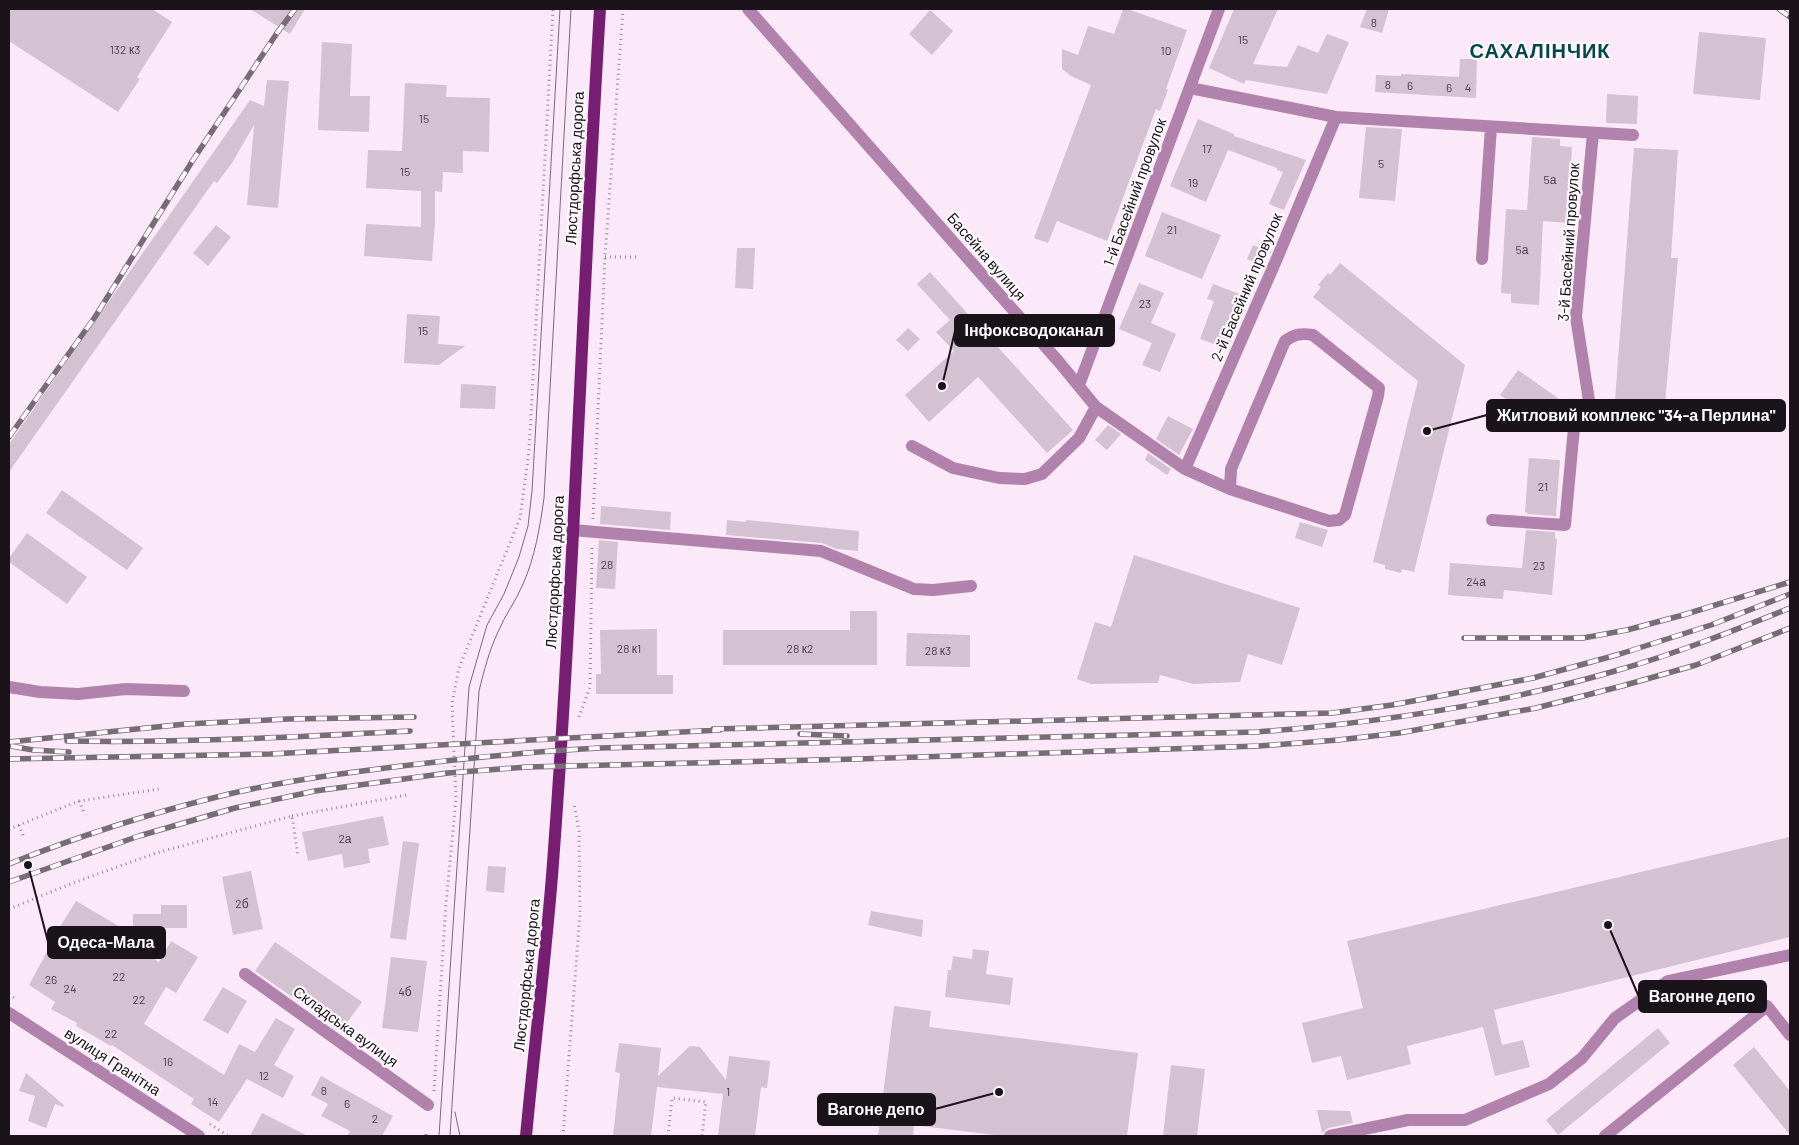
<svg xmlns="http://www.w3.org/2000/svg" width="1799" height="1145" font-family="Barlow,sans-serif">
	<rect width="100%" height="100%" fill="#fbe8f8"/>
	<path fill="#d4c2d2" d="M9,9H152L172,22L137,77L140,79L118,112L9,41Z
		M250,9H305L290,34Z
		M1123,9H1127L1187,30L1166,89L1168,90L1160,111L1156,109L1107,241L1057,221L1048,243L1034,238L1091,85L1071,76L1062,69V49L1078,55L1088,26L1114,34Z
		M1234,9H1278L1253,64L1287,67L1298,45L1318,53L1327,34L1349,42L1327,94L1246,80L1244,84L1209,68Z
		M1367,9H1389L1382,33L1360,27Z
		M930,10L953,31L932,55L909,34Z
		M1699,32L1766,38L1760,100L1693,94Z
		M322,42L352,44L350,96H370L369,132L318,130Z
		M1460,59H1477L1476,98L1375,92L1376,75L1401,76V74L1459,77Z
		M267,80L289,81L278,208L247,205L254,125L232,163L217,183L214,181L9,472V444L250,100L264,106Z
		M405,83L447,85L446,97L490,98L489,152L463,151V173L443,172L442,192L435,191V222L432,261L364,256L366,224L421,227V191L366,188L368,150L402,151Z
		M1607,94L1638,96L1637,124L1606,123Z
		M1198,119L1234,134V136L1306,160L1284,210L1269,204L1283,172L1277,170V168L1228,150L1206,202L1170,186Z
		M1366,127L1402,129L1395,201L1359,198Z
		M1532,137L1560,139V146L1572,147L1568,223L1543,221L1539,305L1511,303V294L1501,293L1506,209L1527,210Z
		M1634,148L1678,150L1671,258H1678L1665,404L1615,400Z
		M1162,212L1221,235L1202,279L1145,256Z
		M216,225L231,237L208,266L193,253Z
		M1253,245L1267,250L1262,265L1247,259Z
		M737,248H755L753,289L735,288Z
		M1340,263L1465,365L1414,572L1402,569L1401,573L1385,569V565L1373,562L1418,381L1313,297L1321,287L1318,285L1328,273L1330,275Z
		M930,272L1073,430L1047,453L978,377L929,422L905,395L954,351L936,332L950,320L917,284Z
		M1139,283L1164,293L1151,323L1176,334L1160,372L1142,365L1152,343L1119,329Z
		M1213,284L1248,297L1228,349L1200,339L1214,301L1207,299Z
		M407,314L440,316L438,344L465,346L439,365L404,363Z
		M908,328L920,339L908,351L896,340Z
		M1518,370L1562,401L1544,426L1500,395Z
		M461,384L496,386L495,409L460,408Z
		M1168,416L1193,429L1179,455L1156,439Z
		M1108,425L1121,434L1107,450L1095,440Z
		M1148,453L1171,469L1167,475L1145,460Z
		M1529,458L1560,460L1556,516L1527,514V512H1525Z
		M62,490L143,548L127,570L46,513Z
		M601,506L671,512L670,530L600,524Z
		M727,520L746,522V520L859,531L858,551L837,549L822,543L726,535Z
		M1300,522L1328,530L1322,547L1295,538Z
		M1526,530L1555,532V538L1557,539L1552,595L1504,590L1503,599L1448,595L1450,563L1522,568Z
		M27,533L87,577L67,604L9,562V558Z
		M599,540L618,542L615,589L596,588Z
		M1134,555L1300,608L1282,665L1248,654L1240,682L1193,684L1160,675L1158,683L1091,684L1077,679L1095,622L1111,627Z
		M850,611H877V665H723V630H850Z
		M657,629V675H673V694H596V674H601L600,630Z
		M907,633L970,635V667L906,666Z
		M383,816L389,845L368,849L370,863L344,868L342,854L308,861L302,832Z
		M1790,837V937L1494,1010L1502,1045L1523,1040L1530,1067L1495,1076L1483,1027L1407,1046L1411,1064L1347,1080L1341,1056L1312,1063L1302,1023L1363,1008L1347,941Z
		M403,841L419,843L406,940L390,938Z
		M488,866L506,867L504,893L486,891Z
		M251,871L263,929L233,935L222,877Z
		M76,901L122,928H106L159,962L171,941L198,957L176,993L166,987L144,1024L224,1075L239,1044L255,1052L276,1018L295,1029L274,1065L294,1076L283,1098L247,1079L219,1122L191,1104L194,1099L112,1045L111,1046L76,1026L77,1023L51,1009L55,1002L29,985L56,935H55Z
		M161,905H187V928H133V914H161Z
		M871,911L923,920L922,937L868,925Z
		M275,942L362,1002L341,1031L255,971Z
		M973,949L989,951L986,974L1013,978L1010,1005L945,997L948,970H951L953,956L972,959Z
		M391,957L427,961L418,1032L382,1028Z
		M223,987L247,1001L228,1034L203,1020Z
		M894,1006L931,1011L929,1027L1138,1053L1127,1136H1002L914,1125L913,1136H878Z
		M1658,1028L1670,1043L1558,1135L1546,1120Z
		M619,1043L661,1048L658,1076L690,1046L700,1047L726,1080L729,1056L770,1061L767,1088L761,1087L755,1136H718L723,1094L657,1087L651,1136H613L620,1073L615,1072Z
		M1754,1047L1790,1091V1135L1733,1065Z
		M1171,1065L1205,1069L1197,1136H1163Z
		M26,1073L64,1105L63,1107L55,1104L46,1128L28,1121L35,1096L19,1091Z
		M321,1076L393,1116L382,1136H347L350,1131L321,1116L328,1104L311,1095Z
		M1317,1110L1350,1111L1353,1123L1328,1128L1322,1133Z
		M262,1113L308,1136H250Z"/>
	<g fill="none" stroke-linecap="round" stroke-linejoin="round">
		<path stroke="#988a96" stroke-width="3" stroke-dasharray="1 4" stroke-linecap="butt" d="M605,257H640
			M593,519L605,257L623,9
			M579,717L590,687L592,545
			M79,801L85,815
			M292,816L407,795
			M19,825L24,838
			M9,829L79,801L159,789
			M9,909L73,883L156,853L292,816L298,856
			M9,994L16,999
			M434,1091L446,904L456,798L452,703L459,668L520,518L529,451L553,9
			M210,1124L228,1136
			M426,1134V1136
			M563,1136L580,913L579,831L574,803
			M668,1136L672,1098L706,1102L702,1136"/>
		<path stroke="#b182ac" stroke-width="12" d="M748,9L1059,362L1096,407L1185,469L1230,489L1329,521L1339,520L1345,515L1378,396L1379,388L1313,335C1301,333 1295,334 1285,341L1231,469L1230,489
			M1190,88L1336,117L1633,135
			M1482,259L1491,127
			M1079,385L1219,9
			M912,446L953,468L999,478L1025,479L1042,474L1079,438L1096,407
			M1185,469L1278,256L1336,117
			M1492,520L1565,525L1575,417L1590,407L1576,317L1593,133
			M572,530L821,551L914,589L933,590L971,586
			M9,687L40,692L78,694L126,689L184,691
			M245,974L428,1105
			M9,1013L199,1136
			M1330,1136L1408,1120H1465L1549,1084L1582,1058L1615,1018L1668,981L1790,955
			M1605,1136L1767,1006L1790,1035"/>
		<path stroke="#761f72" stroke-width="12" d="M526,1136C534,1050 545,963 552,876C574,588 582,298 600,9"/>
		<path stroke="#786c76" stroke-width="1" d="M455,1112L460,1136
			M439,1136L469,687L487,625L504,594L519,557L528,526L532,491L560,9
			M450,1136L479,691C484,671 489,651 498,632C505,615 516,601 523,584C535,557 540,527 544,498L571,9"/>
		<g stroke="#786c76" stroke-width="5.5">
			<path id="rail" d="M1779,9L1790,17
				M9,437L95,317L193,160L277,33L295,9
				M1464,638H1583L1627,630L1683,615L1790,582
				M713,729L1332,713L1392,705L1533,678L1620,654L1711,625L1790,594
				M800,734L847,736
				M67,741C182,743 295,737 410,731
				M9,742L186,724L288,719L414,717
				M11,746L33,750L69,752
				M9,759L270,754L720,730
				M9,864C81,835 154,812 229,794C275,783 323,776 370,770C447,760 523,752 600,748L1257,732C1378,723 1498,705 1615,671C1675,654 1733,631 1790,608
				M9,882L139,836L235,808L315,791L448,773L527,767L858,759L1259,746L1338,740L1399,733L1536,708L1622,686L1696,665L1790,628"/>
		</g>
		<use href="#rail" stroke="#fefafe" stroke-width="4" stroke-dasharray="11" stroke-linecap="butt"/>
	</g>
	<g text-anchor="middle" dominant-baseline="central" stroke-width="4.5" stroke-linejoin="round" paint-order="stroke">
		<g font-size="12" fill="#484048">
			<text x="1374" y="22">8</text>
			<text x="1243" y="39">15</text>
			<text x="125" y="49">132 к3</text>
			<text x="1166" y="50">10</text>
			<text x="1388" y="84">8</text>
			<text x="1410" y="85">6</text>
			<text x="1449" y="87">6</text>
			<text x="1468" y="87">4</text>
			<text x="424" y="118">15</text>
			<text x="1207" y="148">17</text>
			<text x="1381" y="163">5</text>
			<text x="405" y="171">15</text>
			<text x="1550" y="179">5а</text>
			<text x="1193" y="182">19</text>
			<text x="1172" y="229">21</text>
			<text x="1522" y="249">5а</text>
			<text x="1145" y="303">23</text>
			<text x="423" y="330">15</text>
			<text x="1543" y="486">21</text>
			<text x="607" y="564">28</text>
			<text x="1539" y="565">23</text>
			<text x="1476" y="581">24а</text>
			<text x="629" y="648">28 к1</text>
			<text x="800" y="648">28 к2</text>
			<text x="938" y="650">28 к3</text>
			<text x="345" y="838">2а</text>
			<text x="242" y="903">2б</text>
			<text x="119" y="976">22</text>
			<text x="51" y="979">26</text>
			<text x="70" y="988">24</text>
			<text x="405" y="991">4б</text>
			<text x="139" y="999">22</text>
			<text x="111" y="1033">22</text>
			<text x="168" y="1061">16</text>
			<text x="264" y="1075">12</text>
			<text x="324" y="1090">8</text>
			<text x="728" y="1091">1</text>
			<text x="213" y="1101">14</text>
			<text x="347" y="1103">6</text>
			<text x="375" y="1118">2</text>
		</g>
		<g font-size="15" fill="#1a141a" stroke="#fefafe">
			<text transform="translate(574 168) rotate(-87)">Люстдорфська дорога</text>
			<text transform="translate(1134 192) rotate(-70)">1-й Басейний провулок</text>
			<text transform="translate(1568 242) rotate(-86)">3-й Басейний провулок</text>
			<text transform="translate(987 256) rotate(49)">Басейна вулиця</text>
			<text transform="translate(1246 287) rotate(-67)">2-й Басейний провулок</text>
			<text transform="translate(554 572) rotate(-87)">Люстдорфська дорога</text>
			<text transform="translate(526 975) rotate(-84)">Люстдорфська дорога</text>
			<text transform="translate(346 1026) rotate(36)">Складська вулиця</text>
			<text transform="translate(113 1061) rotate(33)">вулиця Гранітна</text>
		</g>
		<g font-size="20" font-weight="bold" letter-spacing="1" fill="#03464b" stroke="#fefafe">
			<text x="1540" y="50">САХАЛІНЧИК</text>
		</g>
	</g>
	<path fill="none" stroke="#1a141a" stroke-width="2" d="M942 386L955 331M1427 431L1487 415M28 865L48 942M1608 925L1639 997M999 1092L935 1109"/>
	<g fill="#1a141a" stroke="#fefafe" stroke-width="2">
		<circle cx="942" cy="386" r="5"/>
		<circle cx="1427" cy="431" r="5"/>
		<circle cx="28" cy="865" r="5"/>
		<circle cx="1608" cy="925" r="5"/>
		<circle cx="999" cy="1092" r="5"/>
	</g>
	<g fill="#1a141a" stroke="#1a141a" stroke-width="2">
		<rect x="955" y="315" width="159" height="31" rx="5"/>
		<rect x="1487" y="400" width="298" height="31" rx="5"/>
		<rect x="48" y="927" width="117" height="31" rx="5"/>
		<rect x="1639" y="981" width="127" height="31" rx="5"/>
		<rect x="818" y="1094" width="117" height="31" rx="5"/>
	</g>
	<g font-size="16" text-anchor="middle" font-weight="bold" fill="#fff">
		<text x="1034" y="336">Інфоксводоканал</text>
		<text x="1636" y="421">Житловий комплекс "34-а Перлина"</text>
		<text x="106" y="948">Одеса-Мала</text>
		<text x="1702" y="1002">Вагонне депо</text>
		<text x="876" y="1115">Вагоне депо</text>
	</g>
	<rect width="1799" height="1145" fill="none" stroke="#1a141a" stroke-width="20"/>
</svg>
